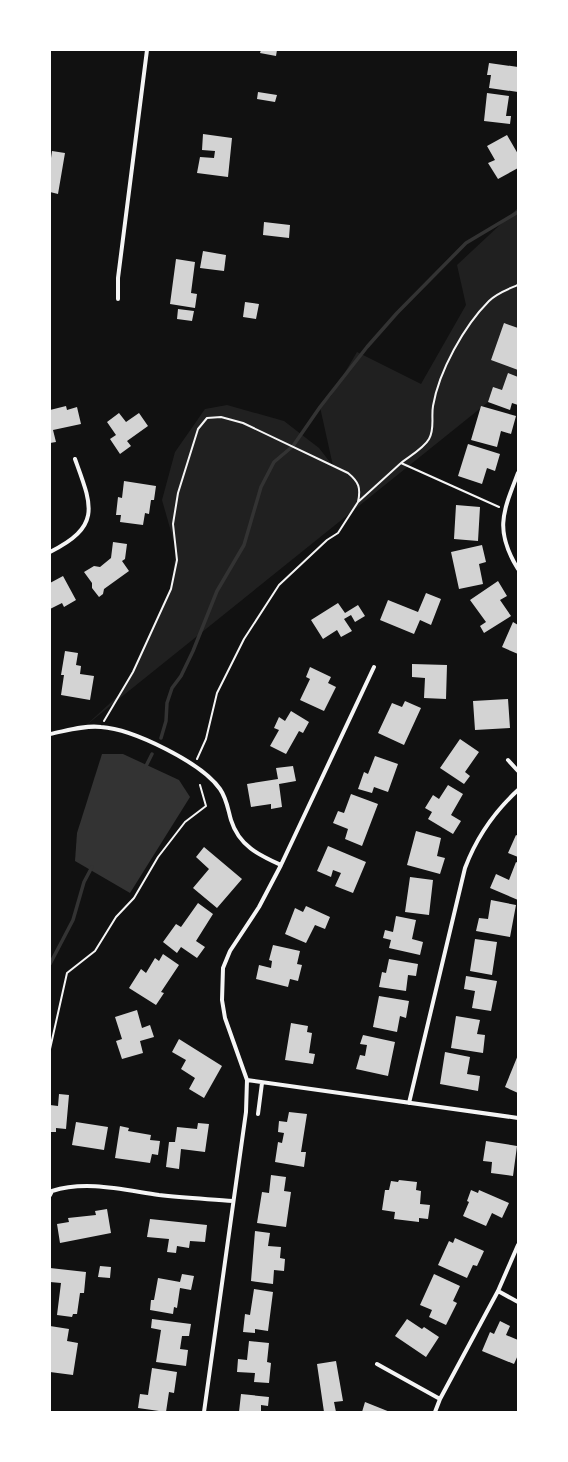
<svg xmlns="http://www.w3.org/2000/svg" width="568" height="1462" font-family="Montserrat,sans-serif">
	<rect width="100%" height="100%" fill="#111"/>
	<path fill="#202020" d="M518,208V378L84,727L120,694L156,625L171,589L176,549L162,500L175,452L205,409L227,405L284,421L319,448L333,466L320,407L331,396L357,352L421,384L466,305L457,265Z"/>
	<path fill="#333" d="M102,754H123L179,780L190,797L130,893L75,861L77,833Z"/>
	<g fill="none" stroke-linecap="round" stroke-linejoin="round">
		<path stroke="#333" stroke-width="3.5" d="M161,738L166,721L167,703L172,688L181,676L193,651L217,591L244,545L261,487L274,462L293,446L320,407L367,347L397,313L466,243L518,212
			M145,768L152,754
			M50,964L73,920L84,882L92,867"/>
	</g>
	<path fill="#d3d3d3" d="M261,50H277L276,56L260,53Z
		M489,63L518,67V92L489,88L491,75H487Z
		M258,92L277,95L275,102L257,99Z
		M487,93L509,96L506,116H511L510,124L484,121Z
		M203,134L232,138L228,177L197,173L200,157L214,158L215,151L202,150Z
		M507,135L518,154V168L498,179L488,163L495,160L487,146Z
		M52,151L65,153L58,194L50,192V165Z
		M264,222L290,225L289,238L263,235Z
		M203,251L226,255L224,271L200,268Z
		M176,259L195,262L191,293L197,294L195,308L170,304Z
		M245,302L259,304L256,319L243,317Z
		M178,309L194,311L192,321L177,319Z
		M504,323L518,328V370L491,360Z
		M508,373L518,377V405L512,403L510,410L488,402L493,387L502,390Z
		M66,406L67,410L77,407L81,424L53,430L56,442L50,443V410Z
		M481,406L516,416L511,434L501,431L497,447L471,440Z
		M119,413L126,422L139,413L148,426L127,441L131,446L120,454L110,439L116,435L107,422Z
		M468,444L500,454L495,471L487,468L482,484L458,476Z
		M124,481L156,486L154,500H151L149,514L145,513L143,525L120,522L121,515H116L118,497L122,498Z
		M456,505L480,507L478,541L454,539Z
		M113,542L127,544L125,559L122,561L129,571L104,589L103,594L99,597L92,588V583L84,572L94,566L100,567L111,558Z
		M482,545L486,562L479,564L483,584L459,589L451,552Z
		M63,576L76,600L64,607L62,603L50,609V583Z
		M498,581L507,596L500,600L511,616L484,633L480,626L486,622L470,600Z
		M426,593L441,599L431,625L420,620L414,634L380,620L388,600L418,612Z
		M338,603L345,613L358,605L365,616L355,622L351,615L344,619L352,631L341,637L337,630L323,639L311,620Z
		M513,622L518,625V654L502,647Z
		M65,651L78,653L76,665L81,666L80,674L94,676L90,700L61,695L64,675H61Z
		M412,664L447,665L446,699L424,698L425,678L412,677Z
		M310,667L331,677L328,683L336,687L324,711L300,700L310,679L306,677Z
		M508,699L510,728L475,730L473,701Z
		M405,701L421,708L404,745L378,733L392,703L402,707Z
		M291,711L309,722L303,733L299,731L286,754L270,746L279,730L274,728L279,717L285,721Z
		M460,739L479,752L465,772L470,776L464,784L440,768Z
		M375,756L398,764L388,792L374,787L372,793L358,789L364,772L368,774Z
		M293,766L296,781L279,784L282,807L271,809V804L251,807L247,784L278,779L276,768Z
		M448,785L463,794L451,815L461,821L453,834L428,819L432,812L425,808L433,795L439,799Z
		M351,794L378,804L362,846L345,839L348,829L333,823L338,811L344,813Z
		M416,831L441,838L437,856L445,858L440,874L407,865Z
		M516,835L518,836V857L508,853Z
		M328,846L366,862L353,893L335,886L341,873L333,870L331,877L317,871Z
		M204,847L242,879L217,908L193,888L209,869L196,857Z
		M516,862L518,863V900L490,888L496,874L509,880Z
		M410,877L433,880L429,915L405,912Z
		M491,900L516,905L510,937L476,931L479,918L488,919Z
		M198,903L213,914L196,941L205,947L197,958L181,947L177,953L163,942L176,924L181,927Z
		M306,906L330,917L325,929L315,925L306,943L285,934L295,908L303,912Z
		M396,916L416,920L412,939L423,942L420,955L389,948L391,940L383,938L385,930L393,932Z
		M475,939L497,942L492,975L470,971Z
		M273,945L300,951L297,964L302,965L298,981L290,979L288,987L256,979L259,965L271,968L272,961L269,960Z
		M163,954L179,965L161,992L164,993L156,1005L129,988L141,969L146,973L155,958L159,961Z
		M389,959L418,964L416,976L408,975L406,991L379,987L382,972L386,973Z
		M466,976L497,981L491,1011L472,1008L475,991L464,989Z
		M379,996L409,1001L406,1018L400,1016L397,1032L373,1027Z
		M137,1010L142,1028L150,1025L154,1037L140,1041L143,1053L122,1059L116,1041L122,1039L115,1017Z
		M456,1016L480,1020L477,1034L485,1035L483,1053L451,1048Z
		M291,1023L308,1026L307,1032L312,1033L309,1053L315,1054L313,1064L285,1060Z
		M363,1035L395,1042L388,1076L356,1069L360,1055L365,1056L367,1045L360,1044Z
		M179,1039L222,1066L204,1098L189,1089L195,1078L181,1069L186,1060L172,1052Z
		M445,1052L470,1057L467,1074L480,1076L478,1091L440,1084Z
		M518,1055V1093L505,1087Z
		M59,1094L69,1095L66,1129L56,1128V1132H50V1105L58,1106Z
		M289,1112L307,1114L301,1152H306L304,1167L275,1162L278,1142L282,1143L284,1133L278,1132L279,1121L287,1122Z
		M76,1122L108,1127L104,1150L72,1145Z
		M198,1123L209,1124L205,1152L181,1149L179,1169L166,1167L169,1142H175L177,1127L197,1129Z
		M120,1126L129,1128L128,1131L151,1135L150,1140L160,1141L158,1155L152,1154L150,1163L115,1158Z
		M486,1141L517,1146L513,1176L491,1173L492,1162L483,1161Z
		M271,1175L286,1177L284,1191L291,1192L286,1227L257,1223L262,1192L269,1193Z
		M399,1180L417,1182L416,1190L421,1191L420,1204L430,1205L428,1219L419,1218V1222L394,1219L395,1212L382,1210L385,1190H389L391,1181L398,1182Z
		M471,1190L478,1193L479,1190L509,1203L502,1218L492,1213L486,1226L463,1216L469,1202L467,1201Z
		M107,1209L111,1233L60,1243L57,1224L69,1222L68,1218L96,1215L95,1211Z
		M150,1219L207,1225L205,1242L190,1241L189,1248L177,1246L176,1253L167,1252L169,1239L147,1237Z
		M255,1231L270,1233L268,1246L281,1247L280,1258L285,1259L284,1271L274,1270L273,1284L251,1281Z
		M455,1238L484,1251L477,1266L473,1265L467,1278L438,1265L449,1241L453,1243Z
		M100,1266L111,1267L110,1278L98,1277Z
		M50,1268L86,1272L84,1293H80L77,1314H73L72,1317L57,1315L61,1283L50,1282Z
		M182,1274L194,1276L191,1290L180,1288L177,1308L174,1307L173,1314L150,1310L151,1300H154L158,1278L180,1282Z
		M434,1274L460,1286L453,1301L457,1303L446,1325L429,1317L432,1310L420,1305Z
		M254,1289L273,1292L268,1331L255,1329V1333L243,1332L245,1314L250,1315Z
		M152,1319L191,1324L189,1336H182L180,1349L188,1350L186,1366L156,1362L161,1330L151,1328Z
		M407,1319L422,1329L424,1327L439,1337L426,1357L395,1336Z
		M500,1321L510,1326L506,1335L518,1340V1355L514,1364L482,1351L490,1332L494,1334Z
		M50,1326L69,1329L67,1341L78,1343L73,1375L50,1372Z
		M249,1341L269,1343L267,1362L271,1363L269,1383L254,1382L255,1373L237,1372L238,1359L247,1360Z
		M336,1361L343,1401L334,1402L336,1412H324L317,1364Z
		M152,1368L177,1372L174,1393L169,1392L166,1412L138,1408L140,1394L148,1395Z
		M241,1394L269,1397L268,1406L261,1405V1412H239Z
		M365,1402L390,1412H362Z"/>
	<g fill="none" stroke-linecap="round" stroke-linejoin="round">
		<path stroke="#f5f5f5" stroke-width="2" d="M401,463C410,456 424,448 429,439C435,429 431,417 433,406C439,371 464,326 489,301C497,293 508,289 518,285
			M104,721L133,672L171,589L177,560L173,524L178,493L198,429L207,418L221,417L243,423L348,473C359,482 361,488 358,502
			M197,759L206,739L217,693L244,639L279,585L327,540L338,533L358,502L401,463L499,507
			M50,1049L67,973L95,951L116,917L134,898L158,857L185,822L206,806L200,785"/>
		<path stroke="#f5f5f5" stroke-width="4" d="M118,299V278L147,50
			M518,473C503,512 494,530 518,569
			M50,552C102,526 92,506 75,459
			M50,734C66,731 84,725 101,727C133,729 202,763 220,789C227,799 228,810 231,820C239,846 259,855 281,865
			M508,760L518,771
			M247,1080L518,1118
			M409,1103L465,868C477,836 494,812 518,790
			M258,1114L262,1083
			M50,1195L52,1191C86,1180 124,1190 159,1195C184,1198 209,1199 233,1201
			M498,1291L518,1302
			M377,1364L440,1399
			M204,1412L246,1112L247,1080L225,1018L222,1000L223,968L230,951L259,907L281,865L374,667
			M435,1412L440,1399L498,1291L518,1245"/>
	</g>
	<rect width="568" height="1462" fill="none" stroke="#ffffff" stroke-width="102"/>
</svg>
